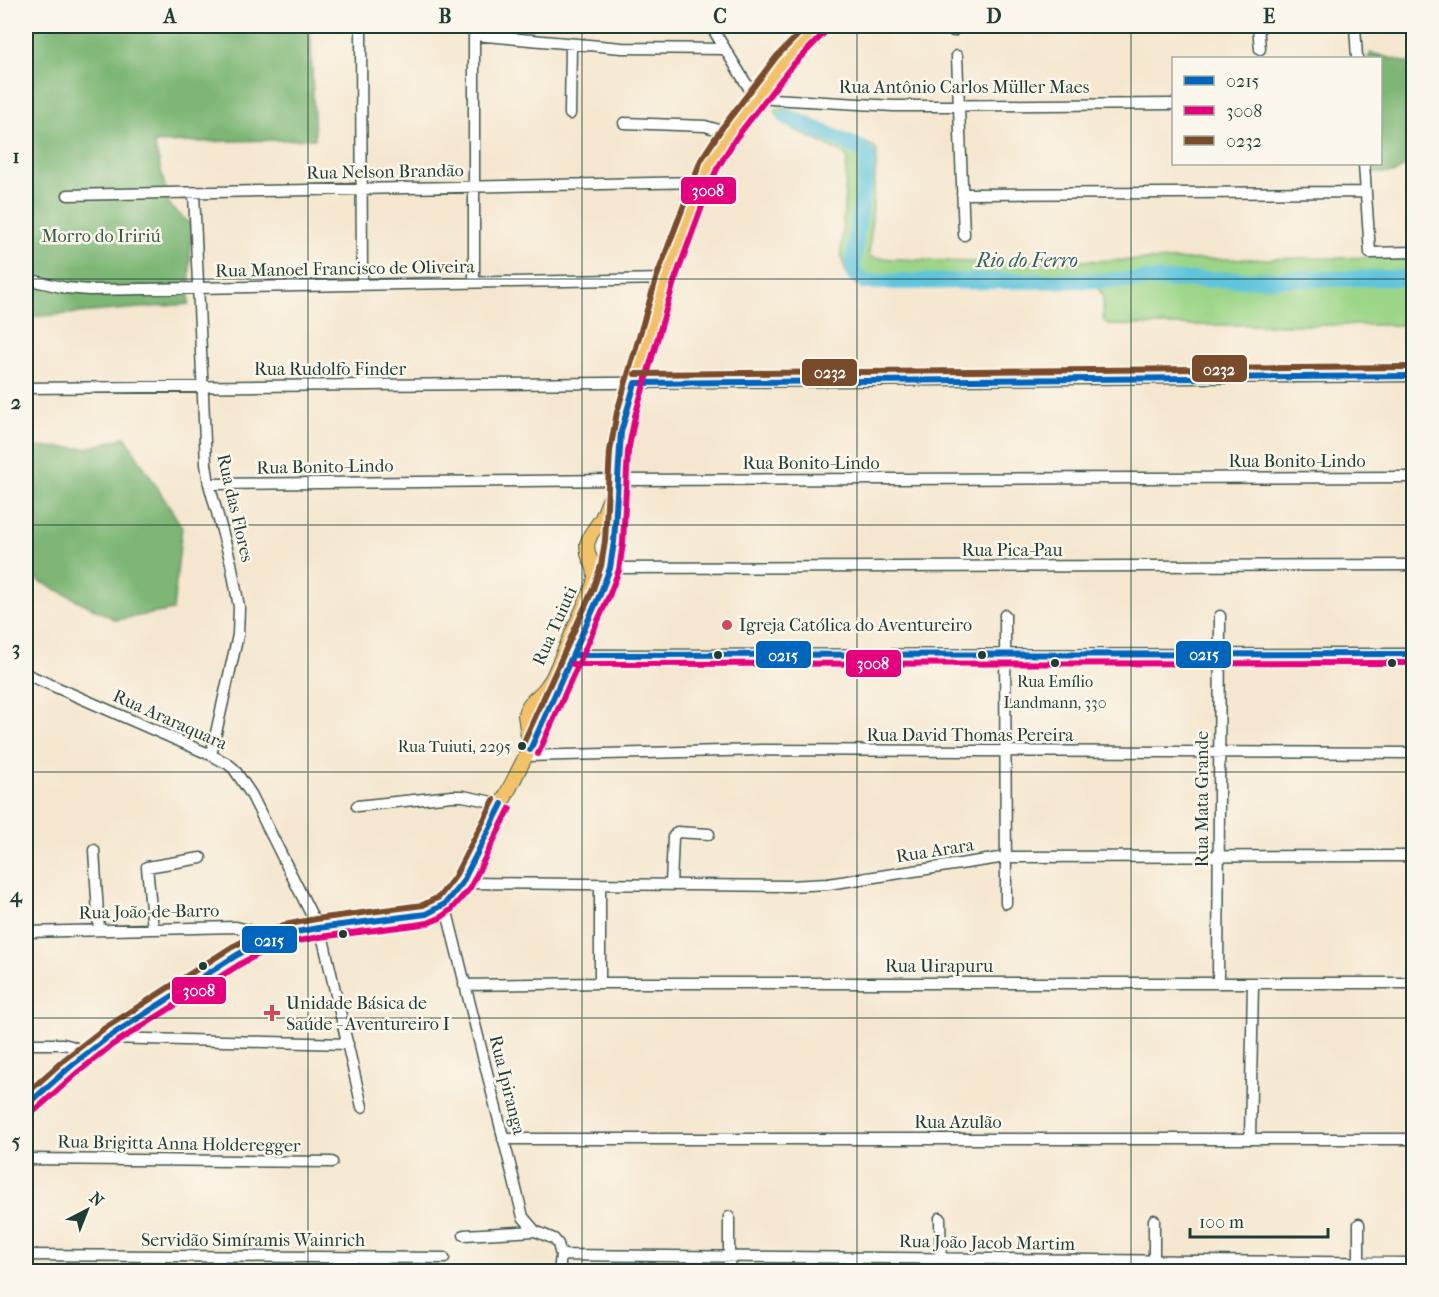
<svg xmlns="http://www.w3.org/2000/svg" width="1439" height="1297" font-family="'IM FELL French Canon',serif">
	<rect width="100%" height="100%" fill="#fbf7ec"/>
	<filter id="ink" filterUnits="userSpaceOnUse"><feTurbulence type="fractalNoise" baseFrequency=".0167" numOctaves="2"/><feDisplacementMap in="SourceGraphic" scale="12" xChannelSelector="R" yChannelSelector="G"/><feConvolveMatrix kernelMatrix="1 2 1 2 8 2 1 2 1" color-interpolation-filters="sRGB"/></filter>
	<filter id="wash" filterUnits="userSpaceOnUse"><feTurbulence type="fractalNoise" baseFrequency=".008" numOctaves="4" result="noise"/><feDisplacementMap in="SourceGraphic" scale="24" xChannelSelector="R" yChannelSelector="G"/><feGaussianBlur stdDeviation="1.35" result="paint"/><feColorMatrix in="noise" values="0 0 0 0 0 0 0 0 0 0 0 0 0 0 0 0 0 1.4 0 .05"/><feComposite in="paint" operator="in"/></filter>
	<g filter="url(#wash)">
		<rect width="100%" height="100%" fill="#f5e7cf"/>
		<path fill="#9cd587" stroke="#5e895e" stroke-width="1.5" d="M781,106L873,146L877,152L869,255L873,258L969,262L1413,257V325H1108L1103,319C1103,305 1107,293 1093,284L864,285L855,284L847,275L841,256L847,158L842,153L785,125L779,118L775,110Z"/>
		<path fill="#7db674" stroke="#4e7a54" stroke-width="1.5" d="M26,26H310L315,139L154,143L170,206L191,224L189,304L30,317L26,313Z
			M1371,53L1413,64V160L1395,173H1371V164H1380V58H1368Z
			M125,437L182,527L173,610L116,620L32,577L33,539L26,540V447L87,448Z"/>
		<g fill="none" stroke-linecap="round" stroke-linejoin="round">
			<path stroke="#5fc4dc" stroke-width="16" d="M786,117L860,148L868,157L857,231L853,265L855,275L865,282L1414,278"/>
		</g>
	</g>
	<g filter="url(#ink)">
		<g fill="none" stroke-linecap="round" stroke-linejoin="round">
			<g stroke="#3f564b" stroke-width="13">
				<path id="minor" d="M361,26L362,285
					M474,26V283
					M711,26L755,98L894,106L1174,104
					M953,26V31
					M1258,26L1260,49
					M1355,26L1357,58
					M474,35L622,48L725,49
					M957,56L964,235
					M570,114L571,45
					M624,123L705,126L729,133
					M1364,164L1370,253L1414,252
					M194,193L206,464L209,484L231,563L239,607L238,635L211,755
					M962,194L1366,192
					M68,195L702,182
					M26,279L66,288L89,290L665,279
					M26,388L1414,376
					M209,484L617,480L1414,477
					M610,568L1414,565
					M1005,615L1006,903
					M573,655L1414,654
					M26,674L211,755L228,764L234,769L251,794L318,928L324,943L362,1107
					M526,756L762,750L1414,753
					M357,806L452,796H463L502,804
					M94,850L99,930
					M462,883L789,886L828,884L1006,857L1414,856
					M671,885L673,837L677,832L709,834
					M445,904L523,1217L535,1231L554,1239L558,1244L561,1255L559,1272
					M153,929L147,867L201,858
					M26,932L236,927L248,930L271,939
					M600,983V885
					M1218,983L1220,616
					M464,985L600,983H1414
					M107,1038L348,1044
					M26,1044H63L71,1046L88,1053
					M503,1139H1414
					M1250,1139L1253,983
					M26,1159L332,1162
					M729,1217V1272
					M940,1218L941,1272
					M464,1235L535,1231
					M26,1255L444,1258
					M561,1255L1414,1263
					M385,1272V1258
					M1154,1272V1220
					M1359,1272V1224"/>
			</g>
			<g stroke="#3f564b" stroke-width="16">
				<path id="major" d="M530,750L525,715C527,703 536,699 544,690C547,686 550,682 553,677L593,586L595,578L594,568L588,554L587,544L591,534L602,518L612,493
					M26,1106L71,1066L107,1038L237,955L260,943L286,934L318,928L426,914L445,904L458,890L544,720L607,578L613,556L614,542L617,480L621,432L665,279L686,222L709,165L729,133L784,61L819,26"/>
			</g>
			<use href="#minor" stroke="#fff" stroke-width="10"/>
			<use href="#major" stroke="#f2c26a" stroke-width="14"/>
			<g stroke="#fbf7ec" stroke-width="10">
				<path id="bus-1" d="M573,655L1414,654
					M530,750L601,592L610,568L614,542L621,432L635,383L1414,376
					M26,1106L71,1066L107,1038L237,955L260,943L286,934L318,928L426,914L445,904L462,883L502,804"/>
			</g>
			<g stroke="#fbf7ec" stroke-width="10">
				<path id="bus-2" d="M573,664L1414,663
					M538,754L609,596L619,570L623,543L628,452L635,416L674,282L710,185L717,169L736,138L791,67L825,32
					M32,1113L77,1073L112,1045L242,963L264,951L288,943L319,937L415,925L428,923L440,918L451,910L470,888L510,808"/>
			</g>
			<g stroke="#fbf7ec" stroke-width="10">
				<path id="bus-3" d="M635,374L1414,367
					M522,746L593,589L601,566L605,541L610,451L617,412L657,276L701,160L722,128L777,56L807,26
					M26,1094L65,1059L102,1030L232,947L256,935L284,925L316,919L423,905L439,897L454,878L494,800"/>
			</g>
			<use href="#bus-1" stroke="#0065bd" stroke-width="6"/>
			<use href="#bus-2" stroke="#e5007d" stroke-width="6"/>
			<use href="#bus-3" stroke="#7a4b2a" stroke-width="6"/>
		</g>
	</g>
	<path fill="none" stroke="#1f3d34" stroke-width="1.5" stroke-opacity="0.55" d="M308,26V1272M582,26V1272M857,26V1272M1131,26V1272M26,279H1414M26,525H1414M26,772H1414M26,1018H1414"/>
	<g fill="#d1495b" stroke="#fbf7ec" stroke-width="2">
		<circle cx="727" cy="625" r="6"/>
		<path d="M269 1004h6v6h6v6h-6v6h-6v-6h-6v-6h6z"/>
	</g>
	<g fill="#1f3d34" stroke="#fbf7ec" stroke-width="2">
		<circle cx="718" cy="655" r="5"/>
		<circle cx="982" cy="655" r="5"/>
		<circle cx="1055" cy="663" r="5"/>
		<circle cx="1392" cy="663" r="5"/>
		<circle cx="522" cy="746" r="5"/>
		<circle cx="343" cy="934" r="5"/>
		<circle cx="203" cy="966" r="5"/>
	</g>
	<g text-anchor="middle" dominant-baseline="central" stroke-width="5" stroke-linejoin="round" paint-order="stroke">
		<g font-size="16" fill="#1f3d34" stroke="#fbf7ec">
			<text x="1055" y="681">Rua Emílio<tspan x="1055" dy="21">Landmann, 330</tspan></text>
			<text x="511" y="746" text-anchor="end">Rua Tuiuti, 2295</text>
		</g>
		<g font-size="18" fill="#1f3d34" stroke="#fbf7ec">
			<text x="964" y="87">Rua Antônio Carlos Müller Maes</text>
			<text transform="translate(385 172) rotate(-1)">Rua Nelson Brandão</text>
			<text transform="translate(345 269) rotate(-1)">Rua Manoel Francisco de Oliveira</text>
			<text x="330" y="369">Rua Rudolfo Finder</text>
			<text x="1297" y="461">Rua Bonito-Lindo</text>
			<text x="811" y="463">Rua Bonito-Lindo</text>
			<text transform="translate(325 467) rotate(-1)">Rua Bonito-Lindo</text>
			<text transform="translate(235 508) rotate(77)">Rua das Flores</text>
			<text x="1012" y="550">Rua Pica-Pau</text>
			<text transform="translate(555 626) rotate(-66)">Rua Tuiuti</text>
			<text transform="translate(170 720) rotate(24)">Rua Araraquara</text>
			<text x="970" y="735">Rua David Thomas Pereira</text>
			<text transform="translate(1202 799) rotate(-90)">Rua Mata Grande</text>
			<text transform="translate(935 851) rotate(-9)">Rua Arara</text>
			<text transform="translate(149 912) rotate(-1)">Rua João-de-Barro</text>
			<text x="939" y="966">Rua Uirapuru</text>
			<text transform="translate(507 1085) rotate(76)">Rua Ipiranga</text>
			<text x="958" y="1122">Rua Azulão</text>
			<text transform="translate(179 1144) rotate(1)">Rua Brigitta Anna Holderegger</text>
			<text x="253" y="1240">Servidão Simíramis Wainrich</text>
			<text transform="translate(987 1243) rotate(1)">Rua João Jacob Martim</text>
		</g>
		<g font-size="18" fill="#385b45" stroke="#fbf7ec">
			<text x="101" y="236">Morro do Iririú</text>
		</g>
		<g font-size="18" fill="#1f3d34" stroke="#fbf7ec" text-anchor="start">
			<text x="739" y="625">Igreja Católica do Aventureiro</text>
			<text x="286" y="1003">Unidade Básica de<tspan x="286" dy="21">Saúde - Aventureiro I</tspan></text>
		</g>
		<g font-size="20" font-style="italic" fill="#2f5f5e" stroke="#fbf7ec">
			<text x="1027" y="260">Rio do Ferro</text>
		</g>
	</g>
	<g stroke="#fbf7ec" stroke-width="2">
		<rect x="680" y="176" width="57" height="29" rx="6" fill="#e5007d"/>
		<rect x="1191" y="354" width="57" height="29" rx="6" fill="#7a4b2a"/>
		<rect x="801" y="358" width="57" height="29" rx="6" fill="#7a4b2a"/>
		<rect x="1175" y="640" width="57" height="29" rx="6" fill="#0065bd"/>
		<rect x="755" y="640" width="57" height="29" rx="6" fill="#0065bd"/>
		<rect x="845" y="649" width="57" height="29" rx="6" fill="#e5007d"/>
		<rect x="241" y="925" width="57" height="29" rx="6" fill="#0065bd"/>
		<rect x="171" y="976" width="56" height="29" rx="6" fill="#e5007d"/>
	</g>
	<g font-size="16" text-anchor="middle" font-weight="bold" fill="#fff">
		<text x="708" y="196">3008</text>
		<text x="1219" y="375">0232</text>
		<text x="830" y="378">0232</text>
		<text x="1204" y="660">0215</text>
		<text x="783" y="661">0215</text>
		<text x="873" y="669">3008</text>
		<text x="269" y="946">0215</text>
		<text x="199" y="996">3008</text>
	</g>
	<rect width="1439" height="1297" fill="none" stroke="#fbf7ec" stroke-width="66"/>
	<rect x="1172" y="57" width="210" height="108" fill="#fbf7ec" stroke="#a3ada2" stroke-width="1.5"/>
	<rect x="1184" y="76" width="30" height="9" fill="#0065bd" stroke="#a3ada2" stroke-width="1.5"/>
	<text x="1226" y="87" font-size="18" fill="#1f3d34">0215</text>
	<rect x="1184" y="106" width="30" height="9" fill="#e5007d" stroke="#a3ada2" stroke-width="1.5"/>
	<text x="1226" y="117" font-size="18" fill="#1f3d34">3008</text>
	<rect x="1184" y="136" width="30" height="9" fill="#7a4b2a" stroke="#a3ada2" stroke-width="1.5"/>
	<text x="1226" y="147" font-size="18" fill="#1f3d34">0232</text>
	<g transform="translate(87 1210) rotate(42)" stroke="#fbf7ec" stroke-width="4.5" paint-order="stroke">
	<path d="M0-4.5L10 22L0 15L-10 22Z" fill="#1f3d34"/>
	<text y="-9" font-size="16" font-weight="bold" text-anchor="middle" fill="#1f3d34">N</text>
	</g>
	<path d="M1190 1228v9h138v-9" fill="none" stroke="#1f3d34" stroke-width="3"/>
	<text x="1199" y="1228" font-size="18" fill="#1f3d34" stroke="#fbf7ec" stroke-width="4.5" paint-order="stroke">100 m</text>
	<rect x="33" y="33" width="1373" height="1231" fill="none" stroke="#1f3d34" stroke-width="2"/>
	<g font-size="20" text-anchor="middle" font-weight="bold" fill="#1f3d34">
		<text x="170" y="23">A</text>
		<text x="445" y="23">B</text>
		<text x="720" y="23">C</text>
		<text x="994" y="23">D</text>
		<text x="1269" y="23">E</text>
		<text x="16" y="163">1</text>
		<text x="16" y="409">2</text>
		<text x="16" y="655">3</text>
		<text x="16" y="902">4</text>
		<text x="16" y="1148">5</text>
	</g>
</svg>
